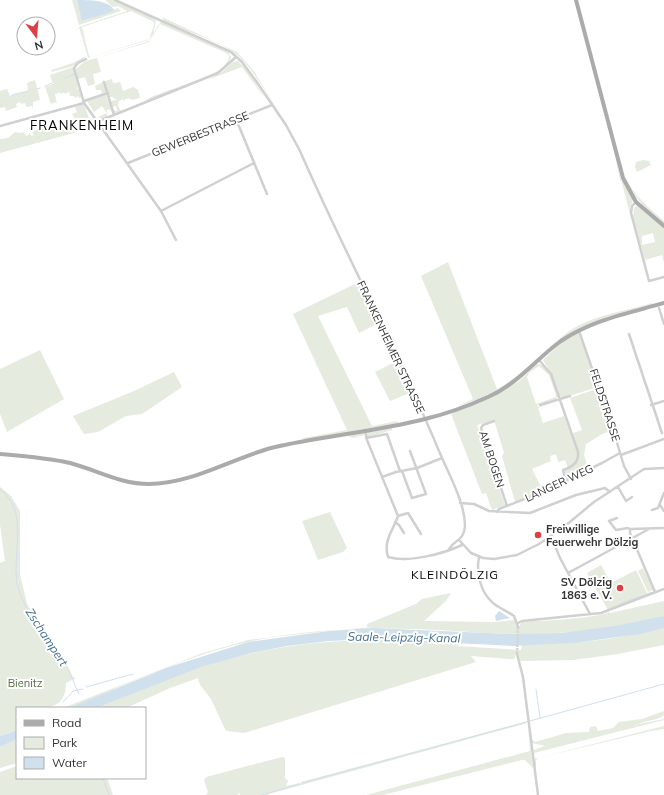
<svg xmlns="http://www.w3.org/2000/svg" width="664" height="795" font-family="Mulish,sans-serif">
	<rect width="100%" height="100%" fill="#fff"/>
	<path fill="#e5ebdf" fill-rule="evenodd" d="M72,0H77L83,21L118,8L121,11L79,25Z
		M105,0H113L151,17L156,21L153,34L148,40L88,58L79,27L127,11L118,6L113,7ZM131,11L154,22V26L149,39L91,57L89,56L82,27Z
		M162,17L237,52L253,70L282,117C270,99 251,65 235,53C218,41 184,30 164,21Z
		M161,22L221,49L229,53L231,58L227,65L217,73L143,103C154,89 230,80 229,55L224,52L160,24L149,42L97,58L149,41L159,24Z
		M86,56C82,66 61,69 52,72L51,70L73,63Z
		M97,58L101,72L93,74L95,84L88,86L85,77L78,79L76,69L85,61Z
		M238,61L248,71L266,100L242,67L207,80L222,72L233,62Z
		M73,67L78,86L77,89H79L82,97L79,98L78,96L75,98L74,96H70L69,92L64,94V92L61,94L58,90L59,93L55,94L57,104L56,102L51,104L45,87L53,84L50,75Z
		M112,79L113,83L120,82L123,91L133,87L138,90L140,98L132,100L128,98L124,100V103L123,99L119,101L118,106L121,111L114,113L113,109L115,111H117L116,106L112,107L111,101L118,99H114L113,97H110V100L105,81Z
		M35,80L40,100L33,102V109L32,106L26,107L25,103L21,104L20,102L16,104L17,107L6,111L5,107L0,108V91L7,89L10,96L28,91L27,83Z
		M103,82L107,92L99,95L102,93L101,90H96L95,86Z
		M106,95L112,111L109,109L107,110V117L100,119L98,117L107,113L102,106L94,112L87,101Z
		M84,104L91,124L81,129L72,114L77,112L75,107Z
		M70,123L71,127L75,125L77,131L74,133L0,153V139L8,138L15,132L20,133L23,132L26,136L30,134L32,136L34,135L32,132L47,126L49,130L59,125Z
		M617,152C621,160 622,168 625,176C633,195 649,208 664,221V224C636,202 626,186 617,152Z
		M615,156L620,180L623,181L633,200L630,207V214Z
		M643,160L649,161L651,165L637,172L635,167L636,162Z
		M637,205L664,227V263L662,255L645,260L633,217L634,208ZM653,233L655,242L642,245V236Z
		M448,262L497,389C525,374 545,348 571,330C594,315 626,311 652,303L653,305L577,329L563,339L512,382L488,395L487,394V396L456,407L473,399L421,276Z
		M359,282L379,323L359,333L347,307L318,316L372,426L397,421L398,423L304,440L303,438L347,430L293,314Z
		M578,332L598,387L563,398L559,396L551,373L543,360L561,343Z
		M40,350L64,399L7,432L0,414V369Z
		M397,361L412,392L390,401L375,372Z
		M537,364C550,364 554,387 558,396L556,399L537,405L538,407L557,401L538,408L543,423L564,416L578,455L574,464L568,468L565,460L558,462L556,454L550,456L551,461L532,469L543,491L515,502L502,456L504,453L494,420L477,425L505,505L492,510L486,493L482,494L451,414L503,391L519,381ZM539,366L549,375L556,395V397L536,404L527,377L529,373Z
		M174,372L182,387L142,414L126,416L98,432L84,434L73,416L134,391Z
		M599,388L613,431C601,432 596,439 586,444L584,455L588,469L566,478L564,471L574,466L579,457L573,433L582,430L570,398Z
		M392,428V430L368,437L366,436L367,431Z
		M365,433V435L353,438L348,436L304,443Z
		M0,487L11,496L20,511V574L27,604L40,628L62,656L73,677L76,678L66,683C66,714 38,708 17,708V729L13,732L0,736V563L5,561L0,525Z
		M330,512L347,548L343,552L318,560L302,521Z
		M601,565L611,583L636,570L647,593L608,610L587,573Z
		M643,568L653,590L648,592L638,571Z
		M451,593L446,601L424,621L494,622L515,620L516,627H519L522,621C536,622 599,618 609,612L610,613L664,601V616C617,629 568,634 520,634C485,634 450,630 415,629C363,627 299,630 248,642C205,651 160,670 119,687C105,693 76,708 63,708L200,654L248,640L328,631L373,627H367V624L416,604L422,599Z
		M664,628V645L618,654L573,660L519,661L518,653L516,654L514,659H509L471,656L476,662L244,733L226,731L211,699L200,685L198,678L170,688L126,708H96C131,694 166,678 201,667C290,638 371,637 463,643L456,646L521,650L522,645C570,644 617,640 664,628Z
		M664,711V715L660,718L633,725L664,719V720L534,753V750L545,746L532,743L530,724L532,739L535,742L566,733L589,732L590,727L596,726L598,731L613,728L619,722L642,719Z
		M528,721L524,724L265,795H240V793L237,795H206L208,792L204,780L206,777L282,757L285,758V778L288,781L286,786L300,783L301,785V782Z
		M528,725L533,768L525,760H522L383,795H366L530,751Z
		M664,726V729L651,731L538,758L536,760V771L534,759Z
		M17,739V763L0,768V747Z
		M17,766V778H107L113,795H0V772Z"/>
	<path fill="#d0e0ed" d="M77,0C88,0 110,0 114,10L111,12L82,21Z
		M499,611L510,618L496,621L495,616Z
		M664,616V628L641,634L574,643L513,646L372,639L329,641L287,646L251,653L201,667L96,708H69L166,668L248,642L329,631L372,628L512,634L561,633L615,626Z
		M17,729V739L0,747V736L13,732Z"/>
	<g fill="none" stroke-linecap="round" stroke-linejoin="round">
		<path stroke="#d0e0ed" stroke-width="1" d="M65,78L75,74
			M45,86L52,83
			M37,89L40,88
			M15,94L29,91
			M11,96L15,94
			M0,489C30,513 12,550 17,582C23,615 50,635 65,663C71,673 74,684 79,694
			M620,604L652,592
			M86,687L133,674
			M536,689L540,718
			M63,702L73,691L83,689
			M530,721L664,684
			M103,778L109,795
			M302,783L527,722
			M262,795L300,784"/>
		<path stroke="#d6d6d6" stroke-width="2.5" stroke-dasharray="2.5 1" stroke-linecap="butt" d="M517,654L518,627"/>
		<path stroke="#d0d0d0" stroke-width="2.5" d="M115,0L231,52L242,62L256,81L286,125L300,151C344,252 397,349 439,451C448,473 465,502 465,526C464,541 455,539 449,549
			M104,82L114,115
			M84,101L108,93
			M84,103L161,211L176,240
			M84,103L74,68L78,63L86,59
			M236,119L267,194
			M99,121L218,73L236,57
			M0,126L84,103
			M128,163L272,105
			M636,202L632,206L631,213L649,281L664,277
			M161,211L254,163
			M659,308L664,324
			M579,331L612,426L624,466L631,479
			M629,334L662,433
			M539,360L551,374L578,452C579,463 572,467 563,470L566,481
			M540,405L570,396
			M651,405L664,401
			M494,421L483,425L481,428L507,506
			M365,430L367,440L398,516C393,531 383,540 388,557C408,563 443,554 462,545
			M366,438L387,434L400,471
			M621,455L664,439
			M402,471L412,498L426,494L410,451
			M382,477L396,472L417,468L442,458
			M618,487L626,501L632,497
			M460,503L474,504L489,511L530,513L576,495L605,488L610,492
			M660,505L664,511
			M652,510L658,508L664,493
			M497,512L499,509L540,493L602,463L620,453
			M398,516L408,513L421,534
			M617,518L609,521L616,530L628,528L630,529
			M395,522L399,525L404,533
			M630,529V533L655,592
			M631,529L664,528
			M551,536L560,558L590,614
			M460,541L471,553L483,558L494,559L517,555L539,544L565,526L594,502L644,469L664,468
			M479,557C476,572 480,592 493,603C499,608 507,611 514,616L518,627
			M568,573L649,529
			M518,623L522,621L601,613L664,589
			M517,654L523,677L538,795"/>
		<path stroke="#ababab" stroke-width="4" d="M576,0L623,178L636,202L664,226
			M0,454C23,456 48,458 70,463C97,470 120,484 149,484C191,484 231,459 271,448C322,436 374,432 425,419C446,414 468,406 488,397C518,384 536,359 561,341C592,320 629,313 664,303"/>
	</g>
	<g fill="#df3f42" stroke="#fff" stroke-width="1.5">
		<circle cx="538" cy="535" r="4"/>
		<circle cx="620" cy="588" r="4"/>
	</g>
	<g text-anchor="middle" dominant-baseline="central" stroke-width="4" stroke-linejoin="round" paint-order="stroke">
		<g font-size="11" fill="#333" stroke="#fff">
			<text transform="translate(200 134) rotate(-22)">GEWERBESTRASSE</text>
			<text transform="translate(391 347) rotate(65)">FRANKENHEIMER STRASSE</text>
			<text transform="translate(605 405) rotate(72)">FELDSTRASSE</text>
			<text transform="translate(492 459) rotate(72)">AM BOGEN</text>
			<text transform="translate(559 483) rotate(-25)">LANGER WEG</text>
		</g>
		<g font-size="11" font-weight="bold" fill="#333" stroke="#fff" text-anchor="start">
			<text x="546" y="529">Freiwillige<tspan x="546" dy="13">Feuerwehr Dölzig</tspan></text>
			<text x="612" y="582" text-anchor="end">SV Dölzig<tspan x="612" dy="13">1863 e. V.</tspan></text>
		</g>
		<g font-size="11" fill="#536e41" stroke="#fff">
			<text x="25" y="683">Bienitz</text>
		</g>
		<g font-size="12" letter-spacing="1" fill="#000" stroke="#fff">
			<text x="455" y="574">KLEINDÖLZIG</text>
		</g>
		<g font-size="12" font-style="italic" fill="#426f93" stroke="#fff">
			<text transform="translate(47 637) rotate(57)">Zschampert</text>
			<text transform="translate(404 637) rotate(1)">Saale-Leipzig-Kanal</text>
		</g>
		<g font-size="13" letter-spacing="1" fill="#000" stroke="#fff">
			<text x="82" y="125">FRANKENHEIM</text>
		</g>
	</g>
	<rect x="16" y="707" width="130" height="72" fill="#ffffff" stroke="#adadad"/>
	<rect x="24" y="720" width="20" height="6" fill="#ababab" stroke="#adadad"/>
	<text x="52" y="727" font-size="12" fill="#333333">Road</text>
	<rect x="24" y="737" width="20" height="12" fill="#e5ebdf" stroke="#adadad"/>
	<text x="52" y="747" font-size="12" fill="#333333">Park</text>
	<rect x="24" y="757" width="20" height="12" fill="#d0e0ed" stroke="#adadad"/>
	<text x="52" y="767" font-size="12" fill="#333333">Water</text>
	<g transform="translate(36 36) rotate(164)"><circle r="19" fill="#ffffff" stroke="#adadad"/>
	<path d="M0-3L7 15L0 10L-7 15Z" fill="#df3f42"/>
	<text y="-6" font-size="11" font-weight="bold" text-anchor="middle" fill="#333333">N</text>
	</g>
</svg>
